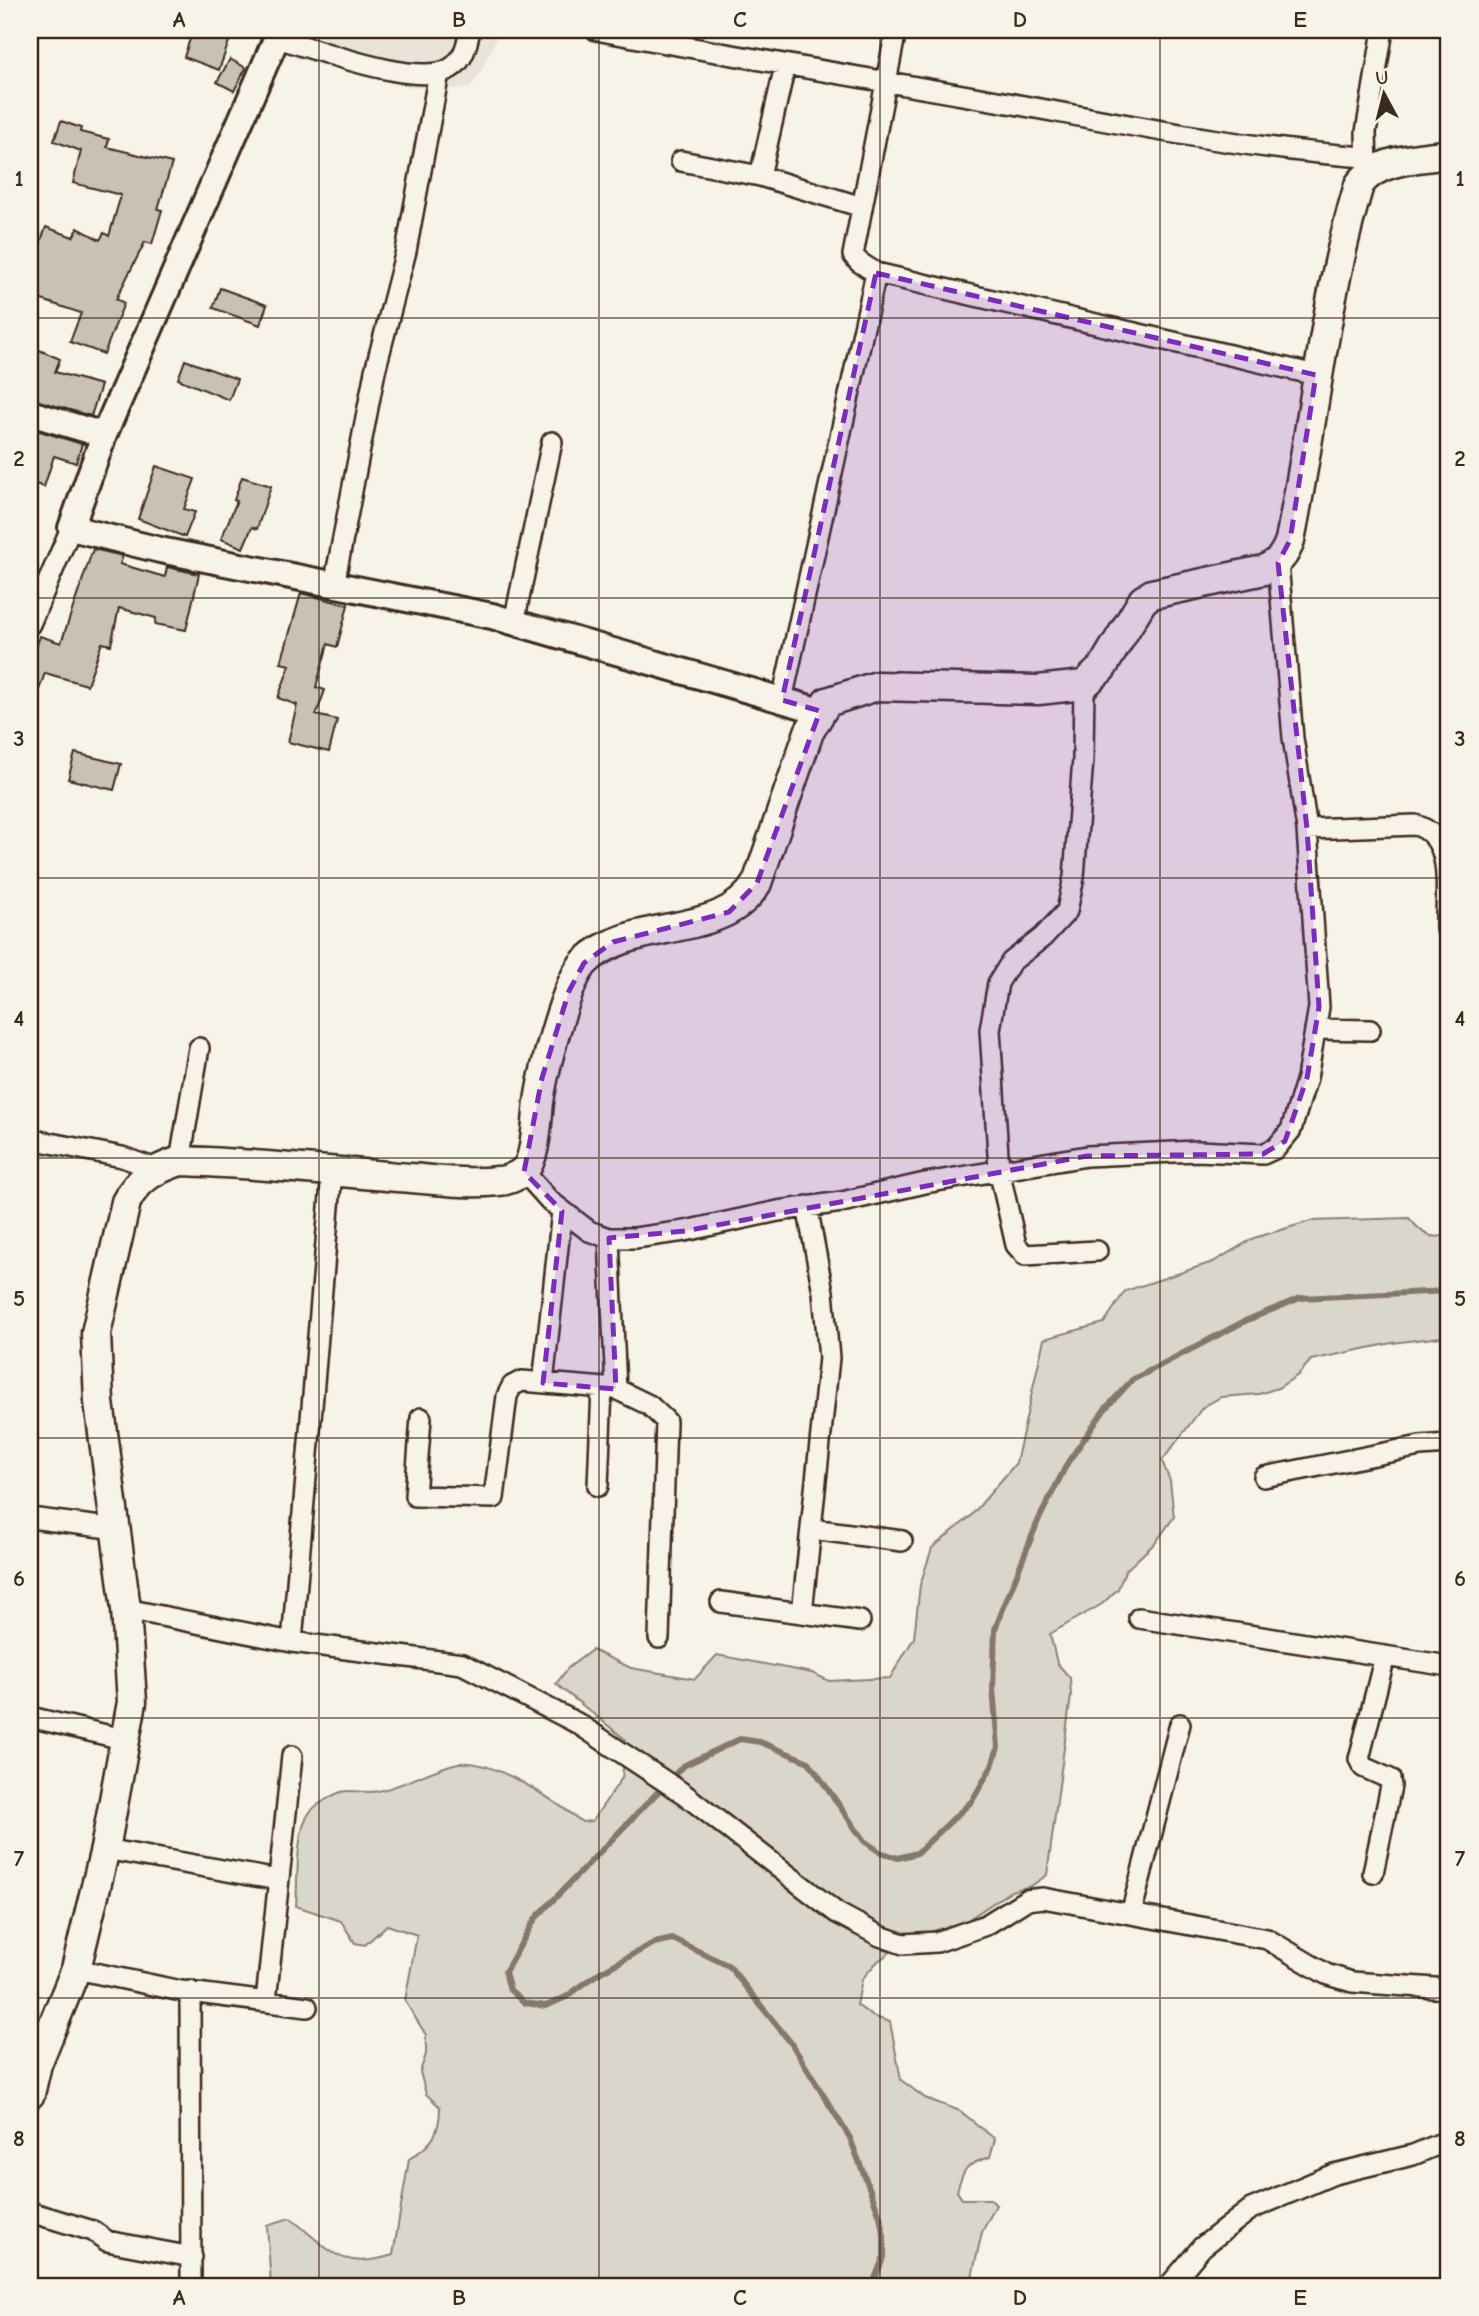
<svg xmlns="http://www.w3.org/2000/svg" width="1479" height="2316" font-family="'Comic Neue',sans-serif">
	<rect width="100%" height="100%" fill="#f7f3e8"/>
	<filter id="ink" filterUnits="userSpaceOnUse"><feTurbulence type="fractalNoise" baseFrequency=".0143" numOctaves="2"/><feDisplacementMap in="SourceGraphic" scale="14" xChannelSelector="R" yChannelSelector="G"/><feConvolveMatrix kernelMatrix="1 2 1 2 8 2 1 2 1" color-interpolation-filters="sRGB"/></filter>
	<g filter="url(#ink)">
		<path fill="#e9e4d9" d="M307,30H500L481,72L469,89L413,88L295,58Z"/>
		<path fill="#dbd6cb" stroke="#8b8074" stroke-width="2" d="M1409,1218C1421,1232 1430,1242 1449,1234V1336L1392,1343L1311,1360L1298,1375L1278,1388L1259,1394L1221,1397L1203,1407L1162,1461L1170,1481L1174,1517L1156,1542L1125,1571L1118,1589L1102,1604L1050,1634L1057,1663L1070,1678L1071,1696L1047,1875L1031,1886L1011,1891L966,1921L908,1939L877,1962L862,1979L857,2005L872,2016L890,2022L901,2080L925,2098L960,2111L995,2139L990,2157C966,2165 964,2166 957,2191L962,2199H990L996,2205L982,2232L970,2286H271L267,2225L290,2218C330,2249 339,2272 393,2255L409,2159C432,2145 440,2134 440,2107L426,2094L420,2072L426,2054V2035L405,2001L417,1935L387,1925L365,1945L355,1943L341,1921L296,1906C298,1882 295,1831 310,1812C314,1806 334,1794 341,1792C352,1789 366,1794 378,1791C404,1786 428,1771 454,1764C489,1755 555,1801 582,1822L592,1821L622,1778L626,1740L556,1684L568,1668L592,1650L631,1668L695,1679L717,1655L812,1673L829,1681L890,1678L914,1638L920,1585L932,1548L971,1516L1016,1463L1044,1339L1104,1323L1125,1291L1213,1262L1254,1238L1311,1221Z"/>
		<g fill="none" stroke-linecap="round" stroke-linejoin="round">
			<path stroke="#84786c" stroke-width="6" d="M872,2286L884,2256V2237L880,2216L850,2138L791,2043L729,1966L673,1939L654,1943L599,1973L566,1997L546,2006L525,2003L510,1990L505,1972L535,1919L683,1766L740,1739L760,1742L809,1762L864,1841L880,1852L898,1858L917,1853L972,1801L992,1766L998,1747L993,1689L995,1629L1038,1521L1068,1462L1105,1409L1132,1380L1245,1321L1300,1298L1449,1291"/>
		</g>
		<path fill="#c8c1b6" stroke="#3b2a1e" stroke-width="2" d="M193,30H233L219,70L184,57Z
			M230,59L246,68L234,91L217,82Z
			M61,121L81,128L80,132L109,139L107,147L172,163L158,209L162,210L152,244L145,242L116,299L124,303L104,354L70,342L81,313L30,296V271L46,227L73,237L78,228L100,240L104,233L109,236L121,195L73,183L81,151L54,141Z
			M220,288L267,305L260,325L213,308Z
			M30,346L60,359L55,372L101,385L91,416L30,399Z
			M185,360L237,379L229,400L178,379Z
			M30,428L82,444L76,463L54,456L44,487L30,482Z
			M156,466L195,479L184,509L195,512L185,537L138,519Z
			M242,477L271,486L257,529L252,527L243,548L221,539L237,501L234,500Z
			M93,549L123,556L120,564L165,577L167,567L199,574L186,630L155,624L156,618L119,608L111,645L102,643L87,685L45,673L32,710H30V664L40,636L61,643Z
			M301,593L348,605L337,647L328,644L316,687L325,690L316,715L337,720L329,752L288,742L297,705L278,698L290,665L281,663Z
			M75,753L121,764L114,790L68,779Z"/>
		<g fill="none" stroke-linecap="round" stroke-linejoin="round">
			<g stroke="#3b2a1e" stroke-width="24">
				<path id="minor" d="M596,30C737,57 878,80 1019,105C1134,126 1248,149 1365,157
					M277,38C314,48 419,89 451,68C464,60 467,44 470,30
					M785,66L760,176L862,207
					M681,161L760,176
					M1367,168L1366,132L1383,30
					M876,273L859,262L853,255L896,30
					M334,585L375,371L406,251L439,73
					M514,622L552,442
					M30,624L71,528
					M1084,685L1083,759L1074,877L1067,911L1043,937L1011,962L998,983L990,1030L999,1170L1016,1245L1025,1255L1097,1251
					M782,700L876,273L1316,375
					M1307,829L1415,825C1456,836 1445,893 1446,928
					M1315,1029L1370,1030
					M30,1139L122,1157L156,1169
					M180,1161L199,1048
					M332,1172L292,1642L462,1664L577,1723L684,1794L837,1913L880,1936L903,1944L937,1942L986,1925L1026,1900L1043,1898L1267,1939L1326,1974L1352,1982L1449,1989
					M524,1172L550,1201L589,1231L609,1238H635L685,1231L778,1211L842,1202L925,1183L1087,1156L1197,1151L1263,1154L1276,1148L1291,1130L1307,1078L1319,1007L1307,829L1293,738L1278,563
					M609,1238L616,1389L649,1405L666,1421L659,1638
					M543,1383L562,1211
					M421,1418L415,1496L494,1498L507,1396L512,1386L522,1381L616,1389
					M1264,1477L1420,1446L1449,1444
					M598,1486L602,1388
					M30,1518L117,1529
					M812,1529L902,1541
					M721,1602L860,1621
					M126,1609L292,1642
					M802,1613L829,1358L823,1292L807,1206
					M1139,1618L1449,1666
					M30,1717L127,1740
					M105,1849L278,1880
					M1373,1873L1391,1786L1390,1779L1363,1767L1359,1759L1385,1656
					M1131,1914L1180,1724
					M76,1969L181,1991L307,2007
					M190,1991L191,2286
					M266,2001L292,1756
					M30,2212L93,2231L107,2241L192,2257
					M1169,2286L1202,2247L1251,2209L1334,2174L1413,2155L1449,2140"/>
			</g>
			<g stroke="#3b2a1e" stroke-width="30">
				<path id="tertiary" d="M280,30L104,435L71,528L160,550L492,616L820,711
					M30,413L104,435"/>
			</g>
			<g stroke="#3b2a1e" stroke-width="33">
				<path id="secondary" d="M30,2094L37,2064L76,1969L105,1849L132,1702L126,1609L99,1402L96,1333L126,1202C138,1178 156,1169 180,1161C253,1163 325,1171 397,1177C431,1179 464,1185 498,1181C506,1181 516,1177 522,1172C536,1163 537,1118 539,1102C543,1073 566,981 585,962C633,915 722,942 757,883L809,732L827,702L877,686L1038,690L1084,685L1102,668L1143,600L1152,594L1264,570C1278,563 1285,556 1290,540C1314,422 1324,301 1359,185C1378,158 1419,159 1449,154"/>
			</g>
			<use href="#minor" stroke="#f7f3e8" stroke-width="19"/>
			<use href="#tertiary" stroke="#f7f3e8" stroke-width="24"/>
			<use href="#secondary" stroke="#f7f3e8" stroke-width="28"/>
		</g>
	</g>
	<path fill="#7b2cbf" fill-opacity="0.2" stroke="#7b2cbf" stroke-width="5" stroke-dasharray="14 9" stroke-linejoin="round" d="M876,273L1316,375L1290,540L1278,563L1307,829L1319,1007L1307,1078L1285,1141L1263,1154L1087,1156L685,1231L609,1238L616,1389L543,1383L562,1211L524,1172L542,1078L569,991L584,963L613,942L729,912L757,883L820,711L782,700Z"/>
	<path fill="none" stroke="#3b2a1e" stroke-width="2" stroke-opacity="0.55" d="M319,30V2286M599,30V2286M880,30V2286M1160,30V2286M30,318H1449M30,598H1449M30,878H1449M30,1158H1449M30,1438H1449M30,1718H1449M30,1998H1449"/>
	<rect width="1479" height="2316" fill="none" stroke="#f7f3e8" stroke-width="77"/>
	<g transform="translate(1384 94) rotate(353)" stroke="#f7f3e8" stroke-width="5" paint-order="stroke">
	<path d="M0-5L12 26L0 18L-12 26Z" fill="#3b2a1e"/>
	<text y="-10" font-size="19" font-weight="bold" text-anchor="middle" fill="#3b2a1e">U</text>
	</g>
	<rect x="38" y="38" width="1402" height="2240" fill="none" stroke="#3b2a1e" stroke-width="2.5"/>
	<g font-size="23" text-anchor="middle" font-weight="bold" fill="#3b2a1e">
		<text x="179" y="27">A</text>
		<text x="459" y="27">B</text>
		<text x="740" y="27">C</text>
		<text x="1020" y="27">D</text>
		<text x="1300" y="27">E</text>
		<text x="19" y="186">1</text>
		<text x="1460" y="186">1</text>
		<text x="19" y="466">2</text>
		<text x="1460" y="466">2</text>
		<text x="19" y="746">3</text>
		<text x="1460" y="746">3</text>
		<text x="19" y="1026">4</text>
		<text x="1460" y="1026">4</text>
		<text x="19" y="1306">5</text>
		<text x="1460" y="1306">5</text>
		<text x="19" y="1586">6</text>
		<text x="1460" y="1586">6</text>
		<text x="19" y="1866">7</text>
		<text x="1460" y="1866">7</text>
		<text x="19" y="2146">8</text>
		<text x="1460" y="2146">8</text>
		<text x="179" y="2305">A</text>
		<text x="459" y="2305">B</text>
		<text x="740" y="2305">C</text>
		<text x="1020" y="2305">D</text>
		<text x="1300" y="2305">E</text>
	</g>
</svg>
